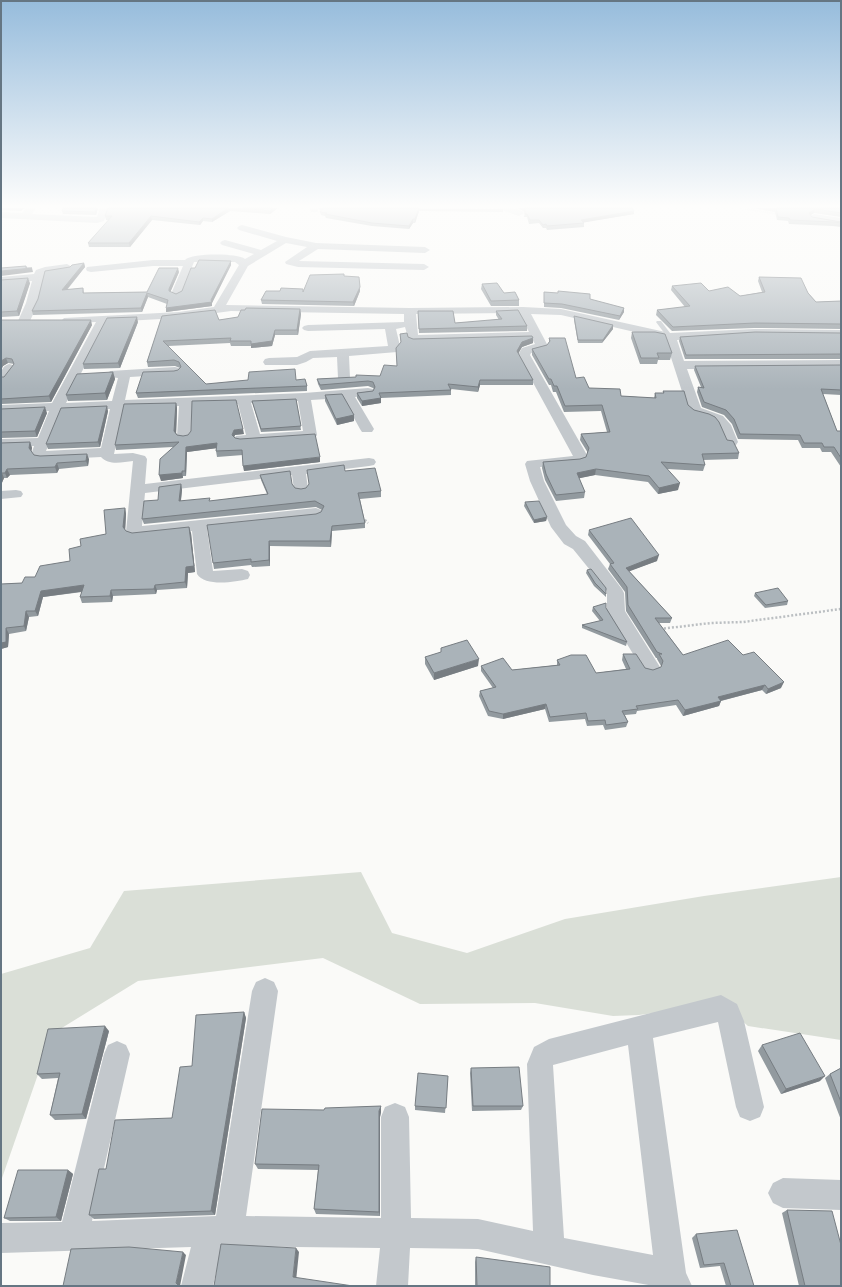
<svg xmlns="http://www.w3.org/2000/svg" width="842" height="1287" font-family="'Nunito Sans',sans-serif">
	<rect width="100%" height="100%" fill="#fafaf8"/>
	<path fill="#dadfd7" d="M361,872L392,933L467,953L565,919L704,896L841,877V1040L748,1026L716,998L682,1009L639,1015L613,1016L535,1003L420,1004L323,958L138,981L52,1034L1,1181V974L90,948L124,891Z"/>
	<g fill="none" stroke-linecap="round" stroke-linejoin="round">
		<path stroke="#bbbfc2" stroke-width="1.5" stroke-dasharray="1 1" stroke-linecap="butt" d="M739,208L778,214"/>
		<path stroke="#bbbfc2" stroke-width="2.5" stroke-dasharray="2 2" stroke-linecap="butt" d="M362,517L368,523
			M660,629L711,623L743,622L841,609"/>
		<path fill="#c3c8cc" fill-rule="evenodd" d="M657,321H661L673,337L672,338H668L656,322Z"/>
		<path fill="#c3c8cc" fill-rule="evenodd" d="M26,208H36L32,214L97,217L100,208H109L104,221L97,223L1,218V212L22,213Z
			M310,208H319L317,212H311Z
			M496,208H512L522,211L524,213L519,216Z
			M814,214L841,218V224L811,219L809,217Z
			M242,225L286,237L316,243L425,247L430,250L425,253L318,249L299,261L424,264L429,267L424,270L298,267L286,264L285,262L307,247L286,243L248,266L226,305L410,308L523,307L561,309L670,333L754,329L841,330V336L754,335L677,340L684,361L841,360V368L687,369L701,408L723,416L731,425L738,442L736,445L731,446L726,445C721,438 721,428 714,422C707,415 694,418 688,410L665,339L561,315L531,314L548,346L546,349L531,353L530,355L587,455L585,462L579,464L540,467L544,481L566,525L576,536L585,541L622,589L624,593L625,611L660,667L658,672L651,674L644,672L607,611V591L573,549L564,544L551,527L530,481L525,464L527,461L573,456L518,355L522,348L535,344L532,339L413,343L409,341L405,327L396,329L400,346L397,352L349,356L350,378L348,381H340L338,378L337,357L313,358L306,362L297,365H265L263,362L265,359L269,358L297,357L310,351L388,346L385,329L308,331L304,330L302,328L304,326L308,325L404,322V314L231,311L179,318L107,322L66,403L112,401L118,378L110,377L108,374L110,371L175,367L179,368L181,371L179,374L130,377L125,400L304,393L368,388L373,389L374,392L373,395L355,397L374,429L372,432H362L360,429L343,398L311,400L317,435L315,438L310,439L241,443L236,442L234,439L236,436L246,435L238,404L192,405L191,436L189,439L184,440L179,439L177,436L179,406L124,408L114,454L133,453L145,456L147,459L145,484L369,458L374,459L376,462L374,465L369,466L306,474L308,489L306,492L301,493L296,492L294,489L292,475L145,493L142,526L316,508L321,510L324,513L321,516L316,518L207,529L213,571L242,569L248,571L250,575L248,579C235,582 205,587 197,574L192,531L134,537L128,535L126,532L133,461C123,462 109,466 101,457L42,460L37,459L32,452L34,446L1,447V439L38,438L49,411L1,413V405L52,403L96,322L68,323L64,322L62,320L64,318L179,312L214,307L239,265L235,262H194L181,294L176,297L171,294L183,266H153L91,272L87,271L86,269L87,267L153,260H185C192,253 237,253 245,259L254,254L222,245L220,243L222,241L225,240L261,250L277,241L239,230L237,228L239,226ZM519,313L529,332L418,335L416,314ZM298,401L303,431L260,434L251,403ZM110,409L101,448L46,451L62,411Z
			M67,264L72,267L71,269L45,274L38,303L30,321L28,323H20L18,321L26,303L32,281L1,283V277L34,274L36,270L45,267Z
			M9,364L13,365L15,368L5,381L1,382C1,374 0,367 9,364Z
			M16,490L21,491L23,494L21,497L1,499V491Z
			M265,978L274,982L278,991L246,1216L381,1218V1117L385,1107L395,1103L405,1107L409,1117L411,1218L478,1219L533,1231L527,1064L534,1047L549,1039L721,995L737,1004L744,1021L764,1107L760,1117L750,1121L740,1117L736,1107L718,1022L653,1038L686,1273L692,1286H654L593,1275L478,1249L410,1248L408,1286H376L380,1248L222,1246L213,1286H181L191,1247L1,1253V1223L62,1222L104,1054L108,1045L117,1041L126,1045L130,1054L92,1221L216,1216L252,991L256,982ZM628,1045L653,1255L564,1238L553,1065Z
			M783,1178L841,1180V1210L783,1208L773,1203L768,1193L773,1183Z"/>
	</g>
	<path fill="#929a9f" d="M1,208H24L21,211L1,210Z
		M98,208L96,215L63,214L62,211Z
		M108,208H278L270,214L230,211L212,222L203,221L200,225L152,220L130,247H89L88,243L109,220H106L105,216Z
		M319,208L503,209V212L419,211L415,223H413L409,229L372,226L326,218L325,216L321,215L320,212L321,210H320Z
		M517,208H632L634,214L584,222V227L547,230L546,228H543L539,223L529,224L527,217H524L525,212Z
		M752,208H841V217L814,213L810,215L812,217L841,222V227L833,226L789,224L788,221L777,220L775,212Z
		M231,261V265L212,303V306L166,312L167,304L148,297L142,312L33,315L32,311L70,267L84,263L85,267L67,290L83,288L84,293L147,292L179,272L170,292L176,294L182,291L195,268Z
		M344,276L360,291L354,306L262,304L261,300L280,291H303Z
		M759,277L808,293L816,302L841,301V329L754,328L672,331L656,315L657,310L685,307L671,290L672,286L740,296L762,292L758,281Z
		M1,280L30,283L19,316L1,317Z
		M482,284L504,293L519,300V306H491L481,289Z
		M544,292L624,308V312L619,320L561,308L544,307Z
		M300,309L301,314L298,335H275L272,346L251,348V346H231L230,343L168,346L206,384L296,380L307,386V391L138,398L136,393L174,371L178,370L180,368L175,366L148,367L147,362L162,316L219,320Z
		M418,311L455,323L499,320L496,315V311L527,326V331L419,333Z
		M574,316L613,329L602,343H578L574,320Z
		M1,320L92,325L51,402L1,404V377H4L14,364L8,363L3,366L1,370Z
		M138,322L120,368L84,369L83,364Z
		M632,332L672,353L670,360H658L657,364H640L631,338Z
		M841,333V359H685L679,341L680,337Z
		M400,334L413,339L533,338V343L522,347L518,353L533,380V385H480L478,392L451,389V395L381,398V403L362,406L357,398V393L373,391L374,389L373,388L368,386L321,390L318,384L317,379L380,376L397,366L401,343Z
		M549,338L576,378L589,388L621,396L654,398L655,393H663V391L688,405L727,440L739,453L738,459L703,460L705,465L703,471L667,469L678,490L658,494L648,482L595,475L579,478L585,492L584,498L556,501L545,480L542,468L543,462L580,459L586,457L588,453L580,440L581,434L607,432L601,411L564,412L556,392H553L551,385H549L532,355V349L547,345L549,342Z
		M841,365V395L823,394L837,431H841V467L831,452H822L820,448H802L798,440L738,439L732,424L724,415L702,407L697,392L698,387H701L694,370L695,366Z
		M113,372L115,379L107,400L68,401L66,395Z
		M325,395L354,415V421L337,425L325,401Z
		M296,399L301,430L261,432L252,401Z
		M176,403L177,408L176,433L177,435L183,436L244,434L235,435L234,437L235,438L320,462L244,471L243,455L217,457L216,451V448L187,452L186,476H183V478L161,481L173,447L116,450L115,445Z
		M1,409L47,413L37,437L1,438Z
		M108,411L100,447L48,449L46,444Z
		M30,442L32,448L31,451L34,455L40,456L89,459L88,466L59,469L57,473L10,475L7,478H4L1,485V443Z
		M345,471L381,491V497L360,499L365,523V528L332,531L331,547L270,546V566L252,567L251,565L214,569L213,563L321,512L322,510L316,507L144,524L142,519L158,500L181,484L182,490L181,501H211L267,494L261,480L260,475L292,484L295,488L301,489L306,488Z
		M525,502L547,517L546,521L534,523L524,506Z
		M125,508L126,514L125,530L126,531L132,533H191L195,572L188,573L187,588L157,590L156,594L113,596L112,602L82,603L80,597L82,592L43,597L38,616L29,617L26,631L9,634L8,647L1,649V584L22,583L35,577L70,561L81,546L106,534Z
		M589,530L657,561L629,571L672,618L670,623H659L683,655H743L781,688L766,694L762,690L721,701L719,706L683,716L676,705L637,711L636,714L625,715L628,722L626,727L605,730L603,725L587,726L585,719L549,722L545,709L503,719L488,716L479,696L480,691L493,688L481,671V666L512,670L557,665V660L596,673L626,669L622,660L623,654L645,668L653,670L661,667V666L657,659V658H656L626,611L625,592L608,569L610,564L588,535Z
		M587,570L606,594V597L594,586L586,573Z
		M755,593L788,601L787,605L765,608L754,596Z
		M593,607L606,608L627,642L626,646L582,628V625L600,621L592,611Z
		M425,657L478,666L434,680L425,664Z
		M244,1012L246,1018L215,1215L94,1219L89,1215L106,1169L172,1118L192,1066Z
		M109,1031L86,1119L55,1120L50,1115L58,1078L42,1079L37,1074Z
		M762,1045L820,1081L781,1094L758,1051Z
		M471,1068L523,1106L521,1110L472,1111L470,1073Z
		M841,1068V1120L825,1078L830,1074Z
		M448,1076L445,1113L415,1110V1106Z
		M381,1106V1112L380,1117V1216L316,1214L314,1209L318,1170L258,1169L255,1164L324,1110Z
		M68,1170L73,1174L61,1221H10L4,1218Z
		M787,1210L841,1286H799L782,1213Z
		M696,1234L754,1286H726L720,1266L700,1268L692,1238Z
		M476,1257L550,1286H475V1262Z"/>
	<path fill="#777d82" d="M20,208H24L21,211Z
		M96,208H98L96,215L95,212Z
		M228,208H230V211L212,222V219Z
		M273,208H278L270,214V211Z
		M419,208V211L415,223V219Z
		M815,209L814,213L808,217L809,213Z
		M634,211V214L581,223V220Z
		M151,216L152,220L130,247L129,243Z
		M203,218V221L200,225L199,222Z
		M413,219V223L409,229V226Z
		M231,261V265L212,303V306L166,312V308L211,300Z
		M84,263L85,267L63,294L62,290Z
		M26,266L27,268H32L33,272L1,276V271Z
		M178,268L179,272L170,293L169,289Z
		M28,278L30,283L19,316L17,311Z
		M360,287V291L354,306L353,302Z
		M147,293L148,297L142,312L141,308Z
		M624,308V312L619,320L620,316Z
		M300,309L301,314L298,335L297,330Z
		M137,317L138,322L120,368L118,363Z
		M91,320L92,325L51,402L49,396Z
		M613,325V329L602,343L603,340Z
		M275,330V335L272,346L251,348V344Z
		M533,338V343L522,347L517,356V351L522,342Z
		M6,358L8,363L3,366L1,370V361Z
		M113,372L115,379L107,400L105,393Z
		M480,380V385L478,392V387Z
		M381,398V403L362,406V401Z
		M176,403L177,408L176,436L174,431Z
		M107,406L108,411L100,447L98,442Z
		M45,407L47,413L37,437L35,431Z
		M354,415V421L337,425L336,419Z
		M243,429L244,434L235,435L233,440L232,435L234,430Z
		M30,442L32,448L31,453L29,448Z
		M217,443L218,448L187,452L186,476L185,471L186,447Z
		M87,454L89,459L88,466L86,461Z
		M320,457V462L244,471L243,466Z
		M57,463L59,469L57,473L55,467Z
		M7,469L10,475L7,478L5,473Z
		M596,469L595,475L576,479L577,473Z
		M182,471L183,478L161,481L159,475Z
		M2,473L4,478L1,485V474Z
		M680,483L678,490L658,494L659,488Z
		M181,484L182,490L180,507L179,501Z
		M125,508L126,514L125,533L123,527Z
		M547,517L546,521L534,523V520Z
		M332,526V531L331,547L330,541Z
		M189,527L191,533L195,572L188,573L187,588L185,582Z
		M269,541L270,546V566L269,560Z
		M659,555L657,561L625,573L626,568Z
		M84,585L86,591L43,597L38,616L35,611L41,591Z
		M155,585L157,590L156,594L154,589Z
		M111,590L113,596L112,602L110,596Z
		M26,611L29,617L26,631L24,626Z
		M6,628L9,634L8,647L1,649V643Z
		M479,659L478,666L434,680V673Z
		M784,682L781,688L766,694L768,689Z
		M765,685L762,690L716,702L718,697Z
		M721,701L719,706L683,716L685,710Z
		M546,704L545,709L503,719V714Z
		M244,1012L246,1018L215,1215L211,1211Z
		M105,1026L109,1031L86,1119L82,1114Z
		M825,1076L820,1081L781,1094L786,1089Z
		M381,1106V1112L380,1117V1216L379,1212V1111Z
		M68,1170L73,1174L61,1221L56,1217Z
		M296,1248L299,1252L296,1281L293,1277Z
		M183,1252L186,1255L180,1286H178L176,1283Z"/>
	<path fill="#aab3b9" stroke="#777d82" d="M63,208H96L95,212L62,211Z
		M108,208H228L212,219L203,218L199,222L151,216L129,243H88L112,216H105Z
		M243,208H273L270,211Z
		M323,208H419L415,219H413L409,226L372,223L325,214L327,213L320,212Z
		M525,208H632L634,211L581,220L584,223L547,226L546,224L543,225L539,220H530L527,214H525Z
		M776,208H841V213L815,209L809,213L812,217L841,222V223L834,222L790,220L789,218L778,217Z
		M199,260L231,261L211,300L212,302L166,308L168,300L147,293L141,308L32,311L38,299L45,271L70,267L72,265L84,263L62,290L83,288V293L147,292L159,268H178L169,289V291L176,294L182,291L191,268H195Z
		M26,266V268H32L1,271V268Z
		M344,274V276L359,277L360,287L353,302L261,300L266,291H280L281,288L303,289V292L310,275Z
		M759,277L801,278L808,293L816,302L841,301V324L755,323L673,327L657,310L690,306L672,286L701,283L709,291L728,287L740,296L765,292Z
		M28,278L17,311L1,312V280Z
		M497,283L504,293L515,292L519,300L491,301L482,284Z
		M558,291L590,294V299L624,308L620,316L562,304L544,303V292L558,293Z
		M246,308L300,309L297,330H275L272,341L251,344V341H230L231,338L163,341L206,384L248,380L249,372L295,369L296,380L305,379L307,386L136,393L143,372L174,371L178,370L181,367L179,362L174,360L147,362L162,316L215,310L219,320L238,317L241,310H245Z
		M518,310L527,326L419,329L418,311H453L455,323L502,319L496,311Z
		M574,316L613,325L603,340H578Z
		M137,317L118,363L83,364L107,318Z
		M1,320H91L49,396L1,399V377H4L14,364L12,359L6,358L1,361Z
		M632,332H655L665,334L672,353H657L659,358H641Z
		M755,332L841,333V354L686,355L680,337Z
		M407,333L408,337L413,339L532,336L533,338L522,342L517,351L533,380H480L478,387L448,384L451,390L379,393L381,398L362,401L357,393L373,391L375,387L373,382L368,381L320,385L317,379L356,377V375L380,376L384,365L397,366L396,348L401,342L400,334Z
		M549,338H565L576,378L584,377L589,388L620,389L621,396L656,398L655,393H664L663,391H684L688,405L694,410L709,414L715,417L719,422L727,440L733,441L739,453L702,454L705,465L661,462L680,483L659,488L649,476L596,469L577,473L585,492L556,495L546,474L543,462L580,459L586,457L589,448L581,434L610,432L602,405L565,406L557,386H554L551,379H549L532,349L547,345L550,341Z
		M841,365V390L821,389L837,431H841V458L834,447H824L822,443H804L800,435L740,434L734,419L726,410L704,402L698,387L704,388L695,366Z
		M113,372L105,393L66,395L77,374Z
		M342,394L354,415L336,419L325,395Z
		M296,399L301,426L261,429L252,401Z
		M236,400L243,429L234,430L232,435L235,438L240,439L315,434L320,457L243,466L242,450L216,451L217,443L186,447L185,471H182V473L159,475L160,459L179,442L115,445L124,404L176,403L174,431L177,435L183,436L188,435L191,431L192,401Z
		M107,406L98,442L46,444L61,408Z
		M45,407L35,431L1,432V409Z
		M30,442L29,448L34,455L40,456L87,454L86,461L57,463L55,467L7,469L5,473H2L1,474V443Z
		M344,465L345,471L375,468L381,491L358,493L365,523L332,526L330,541H269V560L251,562V559L213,563L207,525L316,514L321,512L324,506L315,501L142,519L144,501L158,500L159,487L181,484L179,501L210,498L209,501L268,494L260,475L290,471L292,484L295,488L301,489L306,488L309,484L307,470Z
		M539,501L547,517L534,520L525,502Z
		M125,508L123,527L126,531L132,533L189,527L194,566L186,567L185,582L155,585L154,589L111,590L110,596L80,597L84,585L41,591L35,611H26L24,626L6,628V642L1,643V584L22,583L25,577H35L40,566L70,561L69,549L81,546L80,539L106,534L104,510Z
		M631,518L659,555L626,568L672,618H655L683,655L728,640L743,655L754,652L784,682L768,689L765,685L718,697L721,701L685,710L678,700L636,706L638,709L622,711L628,722L606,725L605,720L588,721L586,713L550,717L546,704L503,714L489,711L480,691L496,687L481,666L503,658L512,670L560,665L557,660L571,655H586L596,673L630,669L623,654H636L645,668L653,670L661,667L663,661L659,654H662L657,652L628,605L627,587L610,564L614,563L589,530Z
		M591,569L606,588V594L595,583L587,570Z
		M778,588L788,601L766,605L755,593Z
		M606,603V608L627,642L582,625L603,620L593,607Z
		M467,640L479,659L434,673L425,657L441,652V648Z
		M244,1012L211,1211L89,1215L99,1169H106L115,1120L172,1118L180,1067L192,1066L196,1015Z
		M105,1026L82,1114L50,1115L60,1073L37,1074L48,1029Z
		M800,1033L825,1076L786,1089L762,1045Z
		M519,1067L523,1106H473L471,1068Z
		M841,1068V1102L830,1074Z
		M418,1073L448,1076L446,1108L415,1106Z
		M381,1106L379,1111V1212L314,1209L319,1165L255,1164L262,1109L324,1110L325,1108Z
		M18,1170H68L56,1217L4,1218Z
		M787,1210L832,1211L841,1245V1286H805Z
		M737,1230L754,1286H731L724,1263L704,1265L696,1234Z
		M221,1244L296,1248L293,1277L353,1286H214Z
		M129,1247L183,1252L176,1283L178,1285V1286H63L71,1249Z
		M476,1257L550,1267V1286H477Z"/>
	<linearGradient id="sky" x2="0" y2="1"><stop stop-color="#96bcdc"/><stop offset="0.53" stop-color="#fdfdfc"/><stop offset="1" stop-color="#fdfdfc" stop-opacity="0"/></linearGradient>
	<rect width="842" height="389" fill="url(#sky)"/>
	<rect width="842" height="1287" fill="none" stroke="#657683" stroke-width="4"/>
</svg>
